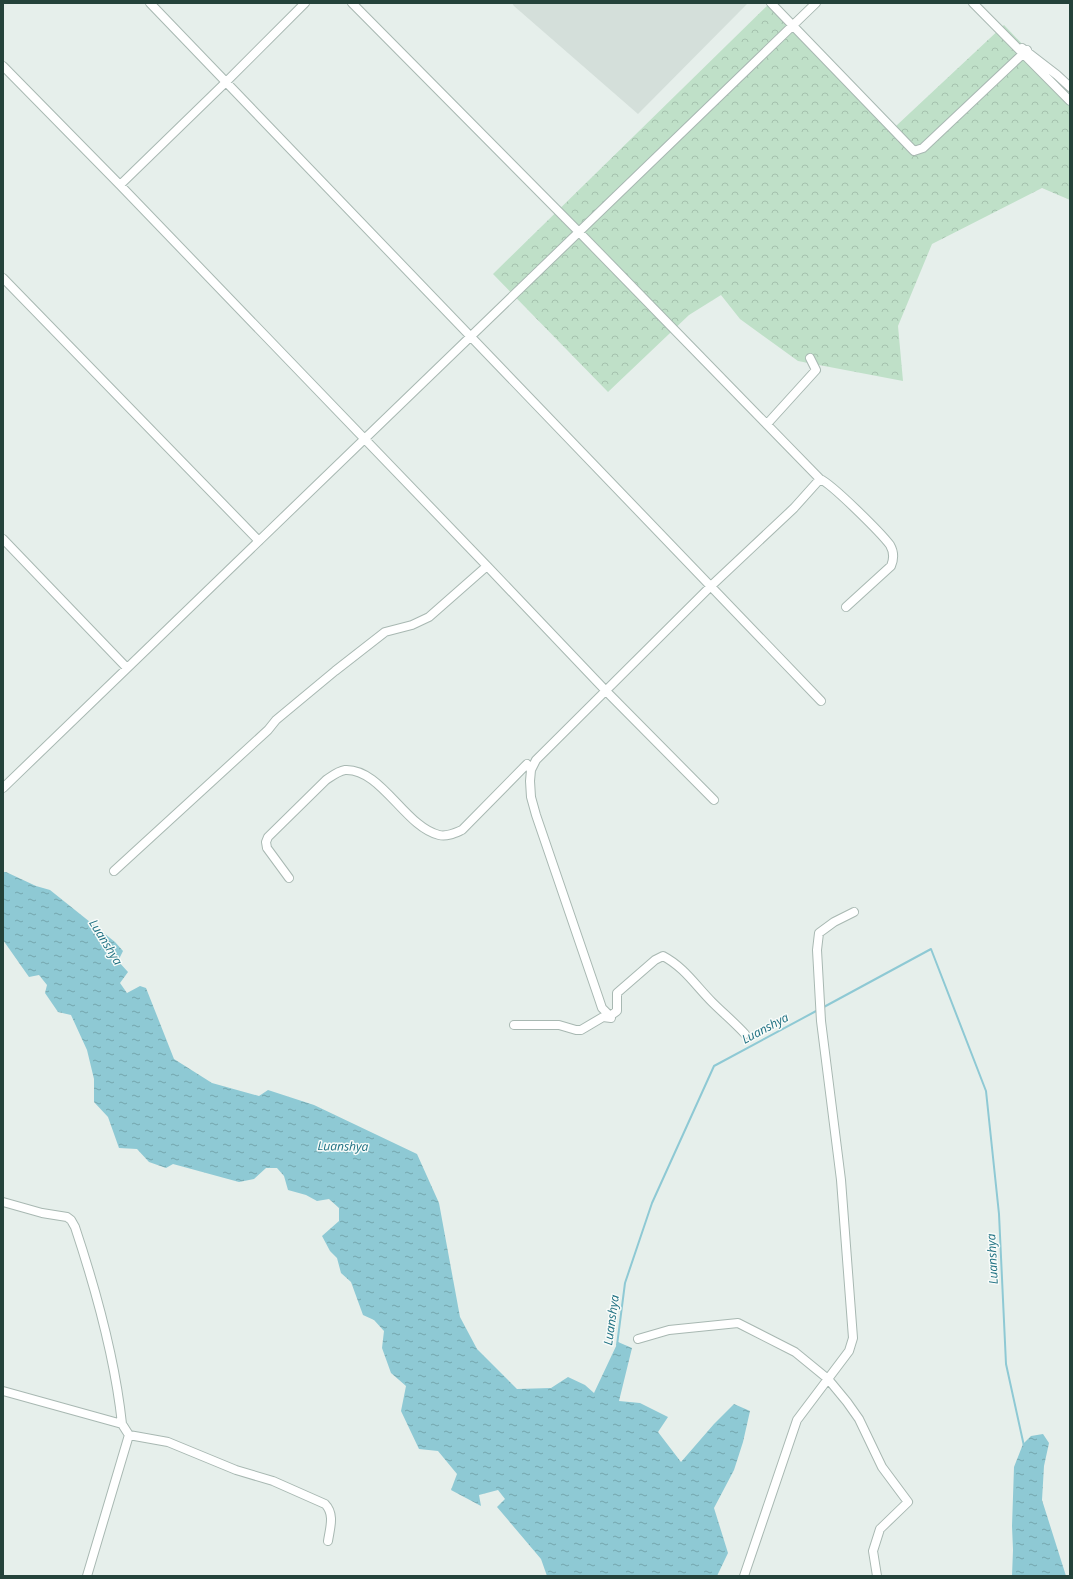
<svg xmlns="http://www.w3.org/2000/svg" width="1073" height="1579" font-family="'Open Sans',sans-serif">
	<defs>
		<pattern id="park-crowns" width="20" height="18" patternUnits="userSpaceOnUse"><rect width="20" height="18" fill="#bfe0c8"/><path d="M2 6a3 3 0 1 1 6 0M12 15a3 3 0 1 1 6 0" fill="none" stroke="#a4c1ad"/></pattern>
		<pattern id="water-ripples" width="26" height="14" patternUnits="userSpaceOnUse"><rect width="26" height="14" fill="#8ec9d4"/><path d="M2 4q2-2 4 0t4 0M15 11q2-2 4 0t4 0" fill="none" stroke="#74a5ad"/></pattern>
	</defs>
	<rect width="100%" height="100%" fill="#e6efeb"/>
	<path fill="#d4dfda" d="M512,3H748L638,114L514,6Z"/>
	<path fill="url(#park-crowns)" d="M770,3H775L896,126L1004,25L1070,94V200L1042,188L932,244L898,326L903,381L798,361L740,319L721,295L689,315L608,392L493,274Z"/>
	<path fill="url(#water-ripples)" d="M3,872H6L36,886L50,890L115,942L123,951L118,961L128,972L120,983L127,993L140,986L146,988L174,1059L212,1083L259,1096L268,1090L314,1105L417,1154L439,1203L460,1317L477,1349L517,1389L551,1388L568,1377L585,1385L594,1393L618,1342L632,1348L619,1401L640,1403L668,1417L658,1432L681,1462L714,1424L734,1404L750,1411L743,1442L734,1470L714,1508L728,1553L717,1576H547L541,1559L497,1507L505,1499L498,1490L479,1495L481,1506L451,1490L457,1474L438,1451L419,1449L401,1411L406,1386L391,1373L382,1348L384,1331L374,1320L363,1315L351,1282L341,1273L337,1258L330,1251L322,1236L339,1221V1208L329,1199L317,1201L306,1195L288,1190L284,1176L277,1168H266L254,1179L239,1182L173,1164L166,1168L149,1162L137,1149L119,1148L108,1117L94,1102V1079L87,1050L71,1015L58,1012L45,993L47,985L39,975L29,977L3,940Z
		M1043,1434L1049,1443L1044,1466L1042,1500L1066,1576H1012L1013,1550L1012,1526L1014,1467L1023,1444L1031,1436Z"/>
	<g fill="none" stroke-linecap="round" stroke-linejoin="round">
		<path stroke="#8ec9d4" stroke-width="2" d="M822,1008L931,949L986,1091L999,1214L1006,1364L1024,1446
			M617,1345L625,1283L652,1203L714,1066L818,1010"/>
		<g stroke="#a8b8b2" stroke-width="10">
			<path id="street" d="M150,3L821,701
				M352,3L579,232L820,479L794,508L711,586L536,760L531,770L530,781L531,797L536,815L599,999L602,1008L610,1016
				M771,3L914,151L923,148L1027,50
				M973,3L1070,101
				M1022,48L1057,75L1070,87
				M3,66L120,185L487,566L606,691L714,800
				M120,185L226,82L305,3
				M3,278L259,541
				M767,424L816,370L810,358
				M820,479C832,484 881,533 890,545C894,552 894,559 891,566L846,607
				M3,539L127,668
				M3,788L816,3
				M114,871L268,730L276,720L335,671L385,632L412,625L429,617L487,566
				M289,878L267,848L266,842L268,837L326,780C332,776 338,771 345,770C381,768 405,827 439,835C447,837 455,833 462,830L527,764L531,770
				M514,1025H559L576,1030H581L603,1017L611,1018L610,1016L617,1011V993L655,960L663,956C684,967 696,986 712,1002C723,1013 735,1023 745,1034
				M3,1202L42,1213L67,1217L71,1220L75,1227C96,1290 115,1358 122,1424
				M638,1339L669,1330L738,1323L795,1352L828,1379L847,1402L859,1419L882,1467L908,1502L880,1529L873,1551L877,1576
				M3,1391L122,1424L129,1435L168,1442L236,1470L273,1481L325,1504C335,1514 330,1528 328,1541
				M87,1576L129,1435
				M744,1576L797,1420L849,1351L853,1338L841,1180L821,1021L817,950L819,933L834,922L854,912"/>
		</g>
		<use href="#street" stroke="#fff" stroke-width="8"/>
	</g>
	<g text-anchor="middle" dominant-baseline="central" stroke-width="3" stroke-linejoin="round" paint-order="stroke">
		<g font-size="12" font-style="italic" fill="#1c6f80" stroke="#f7fbf9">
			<text transform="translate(106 942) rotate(58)">Luanshya</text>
			<text transform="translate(765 1028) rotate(-28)">Luanshya</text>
			<text transform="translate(343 1146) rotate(1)">Luanshya</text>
			<text transform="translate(992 1259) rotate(-93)">Luanshya</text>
			<text transform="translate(611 1320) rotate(-82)">Luanshya</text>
		</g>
	</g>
	<rect width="1073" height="1579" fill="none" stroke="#24423a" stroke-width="8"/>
</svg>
